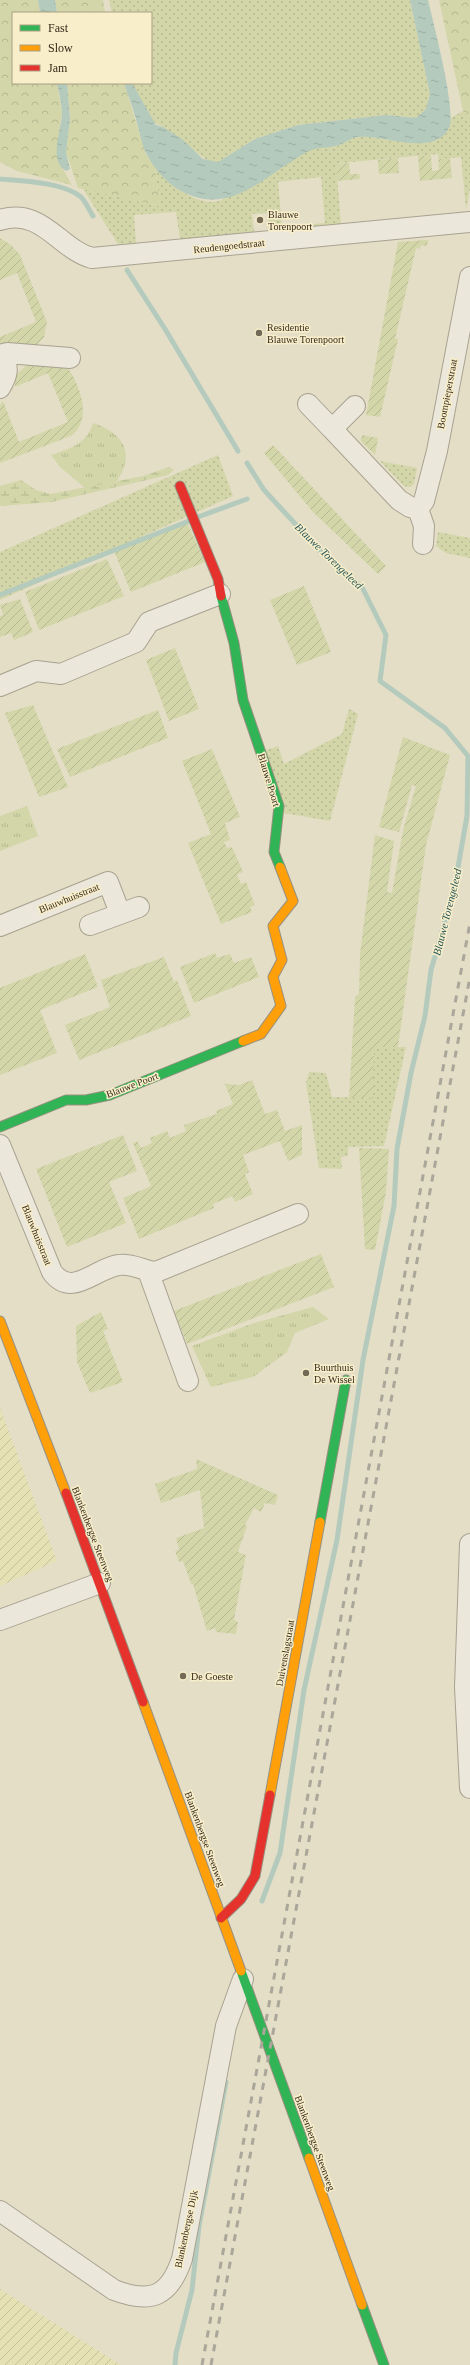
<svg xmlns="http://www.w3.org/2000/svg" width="470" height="2365" font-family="Georgia,serif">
	<defs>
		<pattern id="farmland-furrows" width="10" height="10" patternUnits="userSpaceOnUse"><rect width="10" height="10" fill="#e6e0b5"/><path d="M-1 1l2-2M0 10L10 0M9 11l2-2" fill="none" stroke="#c6c09b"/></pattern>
		<pattern id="grass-dots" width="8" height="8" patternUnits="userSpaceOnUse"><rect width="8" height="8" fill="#d2d6a8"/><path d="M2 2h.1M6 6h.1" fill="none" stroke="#b5b890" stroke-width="1.8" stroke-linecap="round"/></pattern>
		<pattern id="forest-crowns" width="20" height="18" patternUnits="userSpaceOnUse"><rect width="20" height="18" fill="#d2d6a8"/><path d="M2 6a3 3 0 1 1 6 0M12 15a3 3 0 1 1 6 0" fill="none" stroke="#b5b890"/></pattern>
		<pattern id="wetland-marsh" width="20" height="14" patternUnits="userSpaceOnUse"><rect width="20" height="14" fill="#d2d6a8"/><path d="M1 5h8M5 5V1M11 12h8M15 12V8" fill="none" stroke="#b5b890"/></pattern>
		<pattern id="park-tufts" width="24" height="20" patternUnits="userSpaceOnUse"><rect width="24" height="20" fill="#d2d6a8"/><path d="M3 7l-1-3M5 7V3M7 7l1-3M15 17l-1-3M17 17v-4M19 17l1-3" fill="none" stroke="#b5b890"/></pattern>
		<pattern id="garden-furrows" width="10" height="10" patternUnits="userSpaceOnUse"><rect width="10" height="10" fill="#d2d6a8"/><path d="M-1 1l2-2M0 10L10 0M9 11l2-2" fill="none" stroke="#b5b890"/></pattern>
		<pattern id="water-ripples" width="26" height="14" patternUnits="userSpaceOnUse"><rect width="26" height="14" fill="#b4cabd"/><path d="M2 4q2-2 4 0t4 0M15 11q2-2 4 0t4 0" fill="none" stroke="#9baea2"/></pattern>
	</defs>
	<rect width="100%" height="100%" fill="#e4dec7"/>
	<path fill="url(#farmland-furrows)" d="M0,1408L57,1561L0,1586Z
		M0,2289L121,2365H0Z"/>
	<path fill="url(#grass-dots)" d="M109,0H410L430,94L426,109L416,118L386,115L298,125L255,139L218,162L208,161L163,127L153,122L132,83H151V13H112Z
		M463,111L470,119V189L466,209L461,157L441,159L438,154L341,163L336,164L341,224L314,226L313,224L325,223L321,177L278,182L282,227L296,226V228L269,230L267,213L252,214L254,232L180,239L176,212L134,215L136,243L118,244L83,189L160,206L155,167C166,183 198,207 219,201C225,199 232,193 238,190C259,178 296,152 318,147C325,146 333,148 339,145C346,142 351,138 359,137C386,134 446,162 451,118Z
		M218,455L233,496L0,600V552Z
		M380,461L417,468L414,483L411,487L404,486Z
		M438,532L470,538V558L446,553L436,546Z
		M349,709L358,714L330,821L284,813L264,751L278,746L284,764L342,734Z
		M374,1047H406L384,1146L348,1147V1156L341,1157L342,1169L319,1168L306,1083L309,1072L326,1073L332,1097L372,1098Z"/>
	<path fill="url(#forest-crowns)" d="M0,0H38L40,13H13V83H57L62,112L57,150L58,160L72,185L17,171L0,162Z
		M55,0H103L105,13H57Z
		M439,0H470V119L463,111Z
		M67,83H124L146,154L155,167L160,206L78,188L66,152L70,119Z"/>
	<path fill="url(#wetland-marsh)" d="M169,467L174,470L168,475L52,502L0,506V486L21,480L36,490L51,494L143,476Z"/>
	<path fill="url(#park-tufts)" d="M93,423C123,433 136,453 117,481L85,488L60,467L51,455C69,449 87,444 93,423Z
		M27,806L38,836L0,851V816Z
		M313,1307L329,1319L295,1333L287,1352L253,1377L211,1387L192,1346L254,1323Z"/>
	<path fill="url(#garden-furrows)" d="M438,154L441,159L450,158L452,178L420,181L418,156L431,155L432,171L439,170Z
		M398,158L399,173L379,174L378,160Z
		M349,163L350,174H359L360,179L337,181L336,164Z
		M0,238L11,245L20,255L47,322L44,337L37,345L29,350L0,347V337L36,322L17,273L0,280Z
		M428,240L427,246L421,245L420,249L416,248L395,339H398L380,417L366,415L398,242Z
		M31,361L65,364C79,382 94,419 71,436L0,463V405L3,401L19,442L68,422L48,373L15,387V376Z
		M362,435L378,438L375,455L361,441Z
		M273,445L386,566L378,574L313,512L264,453Z
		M187,522L205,562L131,592L114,551Z
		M107,559L124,596L39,630L25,592Z
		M304,586L331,652L297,665L270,600Z
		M20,599L33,632L14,640L11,633L0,637V616L3,615L0,605Z
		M175,648L199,709L169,721L146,660Z
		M33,705L68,787L39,797L5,713Z
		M158,710L168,738L70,777L57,749Z
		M403,737L450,755L426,845L398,1047H374L373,1098H349L355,997L359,994L360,954L375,835L394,841L387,892L392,893L403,830L416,786L412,785L399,832L379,827Z
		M212,749L240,817L225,823L230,840L224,842L227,848L232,847L243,872L237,874L241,884L246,882L255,905L250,907L252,912L221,924L188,843L211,834L182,761Z
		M215,953L217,958L230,954L234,963L251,957L259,977L194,1003L180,967Z
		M85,954L98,987L40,1010L57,1053L0,1075V988Z
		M164,957L174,982L177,980L191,1016L79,1060L65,1025L110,1007L101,980Z
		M252,1080L265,1114L277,1110L285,1131L302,1125V1155L288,1161L280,1141L243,1155L249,1172L245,1174L253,1194L235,1202L232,1196L213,1204L214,1208L139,1239L123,1198L151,1186L133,1143L137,1141L141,1148L152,1143L150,1138L167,1131L170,1138L186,1131L184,1125L217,1114L216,1111L233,1104L225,1084L240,1085Z
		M123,1135L137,1171L109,1182L126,1223L67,1247L36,1169Z
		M359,1148L389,1149L386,1192L375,1250L365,1249Z
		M321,1254L334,1287L187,1344L174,1311Z
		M101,1312L108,1329L103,1331L123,1382L90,1393L77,1362L76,1326Z
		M196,1459L278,1495L275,1505L265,1503L261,1512L254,1508L245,1525L247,1526L238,1552L246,1555L234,1620L238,1622L236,1634L216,1632L215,1628L207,1631L193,1584H191L183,1561L179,1562L175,1551L179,1550L176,1538L204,1528L200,1490L161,1503L155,1484L197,1469Z"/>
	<path fill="url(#water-ripples)" d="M38,0H55L57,13H40Z
		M410,0H428C433,22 457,112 449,128C434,158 383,134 358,137C350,138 346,143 339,145C328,149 317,146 307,152C268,173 232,216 185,193C168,185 156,171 147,155C142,146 140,133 137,123C134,110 128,96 124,83H132L156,125L163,127L182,139L203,159L218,162L255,139L298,125L386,115L416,118L426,109L430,94Z
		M57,83H67L70,119L66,152L70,169L66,171C47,160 63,127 62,111C61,102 59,92 57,83Z"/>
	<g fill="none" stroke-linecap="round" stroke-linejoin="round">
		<path stroke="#b4cabd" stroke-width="5" d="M0,179C23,181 63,182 81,197C86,202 89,210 93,216
			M127,270L165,329L238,451
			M247,463L264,490L324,555L362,587L386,635L380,681L445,728L468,756L467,816L454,890L431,970L425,1016L411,1073L397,1149L394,1206L363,1360L337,1540L304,1690L280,1853L262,1901
			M198,517L247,499
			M0,595L189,521
			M175,2365L176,2353L192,2290L199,2226L226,2082"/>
		<g stroke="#a8a291" stroke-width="22">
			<path id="street" d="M0,220C42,207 59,249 92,258L470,222
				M0,355L7,353L70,358
				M0,355C11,366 7,376 0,388
				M308,404L332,429
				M355,406L332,429L399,500L410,507L418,509L424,501L437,451L470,277
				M418,509L424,526L423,544
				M0,686L36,671L61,674L136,642L149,622L220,594
				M90,925L139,907
				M0,926L108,882L120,913
				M0,1145L52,1272C72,1299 95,1268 119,1265C132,1263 144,1271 156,1272L298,1214
				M148,1271L188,1381
				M470,1544L465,1687L470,1788
				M0,1620L100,1583
				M0,2211L114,2290C151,2304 169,2297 182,2259L226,2026L243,1979"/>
		</g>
		<g stroke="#989181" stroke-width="11">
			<path id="fast" d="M221,596L234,643L243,700L279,806L274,852L280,867
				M0,1127L66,1100H86L110,1095L243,1041
				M320,1522L346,1380
				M241,1971L309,2158
				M362,2305L384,2365"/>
		</g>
		<g stroke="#989181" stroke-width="11">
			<path id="slow" d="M243,1041L261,1034L281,1006L273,977L282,960L273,926L293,901L280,867
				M0,1321L66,1493
				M143,1702L241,1971
				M270,1795L320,1522
				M309,2158L362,2305"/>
		</g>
		<g stroke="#989181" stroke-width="11">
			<path id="jam" d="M180,486L218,579L221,596
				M66,1493L143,1702
				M221,1918L241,1899L255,1876L270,1795"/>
		</g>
		<use href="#street" stroke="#ebe7da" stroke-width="20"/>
		<use href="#fast" stroke="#30b455" stroke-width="9"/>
		<use href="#slow" stroke="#ff9f0a" stroke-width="9"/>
		<use href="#jam" stroke="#e5322d" stroke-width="9"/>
		<path stroke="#aaa69a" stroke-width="3" stroke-dasharray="7 7" stroke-linecap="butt" d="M202,2365L470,923
			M211,2365L470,977"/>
	</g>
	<g fill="#736957" stroke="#f8eeca" stroke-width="1.5">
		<circle cx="260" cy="220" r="4"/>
		<circle cx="259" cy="333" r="4"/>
		<circle cx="306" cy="1373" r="4"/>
		<circle cx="183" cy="1676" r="4"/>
	</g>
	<g text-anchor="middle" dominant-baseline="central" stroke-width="3" stroke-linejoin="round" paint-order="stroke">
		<g font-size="10" fill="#362a1a" stroke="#f8eeca" text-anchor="start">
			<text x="268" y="214">Blauwe<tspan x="268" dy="12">Torenpoort</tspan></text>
			<text x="267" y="327">Residentie<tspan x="267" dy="12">Blauwe Torenpoort</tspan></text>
			<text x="314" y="1367">Buurthuis<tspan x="314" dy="12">De Wissel</tspan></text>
			<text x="191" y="1676">De Goeste</text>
		</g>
		<g font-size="10" fill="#362a1a" stroke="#f8eeca">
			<text transform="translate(229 246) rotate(-6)">Reudengoedstraat</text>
			<text transform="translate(447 394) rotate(-79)">Boompieperstraat</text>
			<text transform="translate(269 780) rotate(73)">Blauwe Poort</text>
			<text transform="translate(69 898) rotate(-22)">Blauwhuisstraat</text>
			<text transform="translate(132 1085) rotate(-21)">Blauwe Poort</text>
			<text transform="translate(37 1235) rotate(68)">Blauwhuisstraat</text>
			<text transform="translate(93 1534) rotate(69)">Blankenbergse Steenweg</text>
			<text transform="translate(285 1653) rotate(-80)">Duivenslagstraat</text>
			<text transform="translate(205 1839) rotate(70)">Blankenbergse Steenweg</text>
			<text transform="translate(315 2143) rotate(70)">Blankenbergse Steenweg</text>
			<text transform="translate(186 2229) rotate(-78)">Blankenbergse Dijk</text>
		</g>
		<g font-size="11" font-style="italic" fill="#275758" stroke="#f8eeca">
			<text transform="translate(329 556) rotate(44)">Blauwe Torengeleed</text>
			<text transform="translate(447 912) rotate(-76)">Blauwe Torengeleed</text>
		</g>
	</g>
	<rect x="12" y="12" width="140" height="72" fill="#f8eeca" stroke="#aaa084"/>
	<rect x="20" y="25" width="20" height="6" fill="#30b455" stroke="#aaa084"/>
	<text x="48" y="32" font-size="12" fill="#362a1a">Fast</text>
	<rect x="20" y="45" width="20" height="6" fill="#ff9f0a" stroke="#aaa084"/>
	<text x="48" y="52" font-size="12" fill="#362a1a">Slow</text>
	<rect x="20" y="65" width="20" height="6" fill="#e5322d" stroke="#aaa084"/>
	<text x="48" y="72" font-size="12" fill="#362a1a">Jam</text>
</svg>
